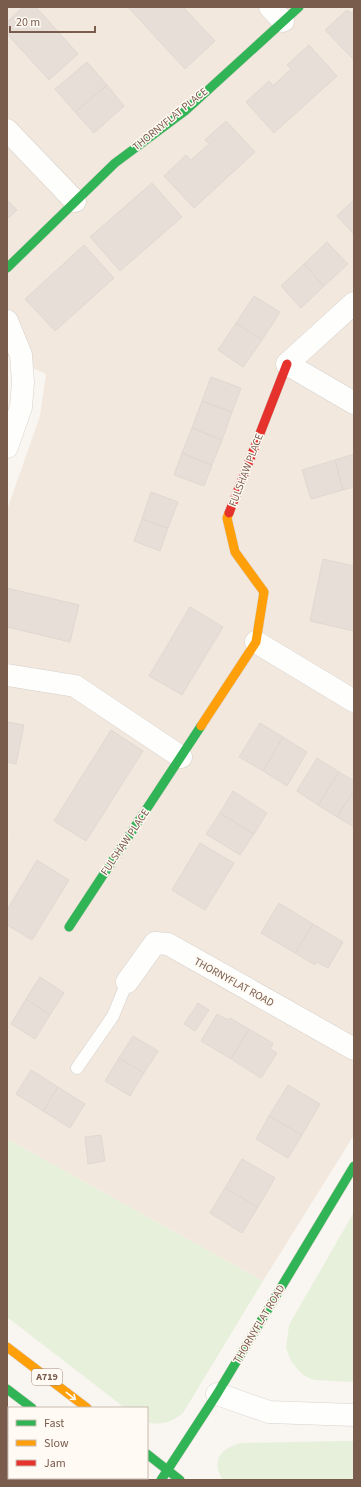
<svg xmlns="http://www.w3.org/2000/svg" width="361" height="1487" font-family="'Source Sans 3',sans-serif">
	<rect width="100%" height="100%" fill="#f9f5f0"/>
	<path fill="#f2e8de" d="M7,7H354V1135L263,1281L7,1139V838L9,834L7,833V510L40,416L46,374L7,356Z"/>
	<path fill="#e7f0db" d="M7,1139L263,1281L183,1413C172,1422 161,1426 147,1422V1408H125L7,1317Z
		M354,1212V1382L314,1380L305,1376L298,1370L291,1361L286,1348L289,1325Z
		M7,1417L9,1419V1478H78L79,1480H7Z
		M344,1441H354V1480H223C210,1461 221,1448 241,1443Z"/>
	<path fill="#e6ded7" stroke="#e2d8d2" d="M23,7H36L78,54L49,80L7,34V22Z
		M128,7H183L215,41L185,69Z
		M347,10L351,13L354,10V58L353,59L325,30Z
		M309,45L337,76L274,133L246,102L269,81L273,86L291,69L287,65Z
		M87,62L107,85L75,112L55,89Z
		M107,85L124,106L94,133L75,112Z
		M226,121L255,152L194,208L164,176L186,155L191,160L209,144L205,140Z
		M152,183L182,217L120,271L90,237Z
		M7,200L17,210L7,219Z
		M354,200V234L337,216Z
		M327,242L348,264L324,286L304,264Z
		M84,245L114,278L55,331L25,299Z
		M304,264L324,286L301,308L281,286Z
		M254,296L280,312L262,340L236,323Z
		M236,323L262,340L243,367L218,350Z
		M211,377L241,388L232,412L202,401Z
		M202,401L232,412L222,440L192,428Z
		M192,428L222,440L212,465L182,453Z
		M182,453L212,465L204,486L174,475Z
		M354,454V487L343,490L335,460Z
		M335,460L343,490L311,499L302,470Z
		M151,492L178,502L168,528L142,519Z
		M142,519L168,528L160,551L134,541Z
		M323,559L354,566V631L310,621Z
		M7,588L79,605L70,642L7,627Z
		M190,607L223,627L182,695L149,676Z
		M7,722L24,725L16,764L7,762Z
		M260,723L283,737L263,771L239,757Z
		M111,730L143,751L86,841L54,821Z
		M283,737L307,752L287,786L263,771Z
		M317,758L339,772L318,805L297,791Z
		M339,772L354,781V790L337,817L318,805Z
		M354,790V827L337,817Z
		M233,791L267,813L254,834L220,813Z
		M220,813L254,834L240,855L206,834Z
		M200,843L234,863L205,910L172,890Z
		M37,860L69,880L32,940L7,925V910Z
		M279,903L313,924L295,953L261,933Z
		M313,924L343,942L328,968L316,962L315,965L295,953Z
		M40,977L64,993L50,1015L26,999Z
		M26,999L50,1015L35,1039L11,1024Z
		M198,1003L209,1010L195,1031L184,1024Z
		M217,1014L228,1020L230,1018L249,1029L231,1059L201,1041Z
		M249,1029L273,1043L270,1049L277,1053L261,1078L231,1059Z
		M133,1036L158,1051L144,1073L119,1058Z
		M119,1058L144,1073L130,1096L105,1081Z
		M31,1070L58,1087L43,1111L16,1094Z
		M288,1085L320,1104L302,1135L269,1116Z
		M58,1087L85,1104L70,1128L43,1111Z
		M269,1116L302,1135L288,1158L256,1139Z
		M101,1135L105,1161L88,1164L85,1137Z
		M242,1159L275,1178L258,1207L225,1188Z
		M225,1188L258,1207L242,1233L210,1213Z"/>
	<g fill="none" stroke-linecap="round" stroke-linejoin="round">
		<g stroke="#d7d1cb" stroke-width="13">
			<path id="lane" d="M77,1068L113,1016L127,982"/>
		</g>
		<g stroke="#d7d1cb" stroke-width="23">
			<path id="street" d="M270,7L283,21
				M7,130L75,201
				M354,303L287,364L354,403
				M7,321L21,355L23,382L21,407L7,447
				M256,642L354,701
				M7,675L75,686L181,757
				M127,982L155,943L168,944L354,1049
				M217,1394L269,1412L354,1415"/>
		</g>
		<g stroke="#d9d2cb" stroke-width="10">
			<path id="fast" d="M7,268L115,163L185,111L299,7
				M69,927L201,726
				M7,1389L32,1408
				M147,1454L180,1480
				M122,1478L125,1480
				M161,1480L217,1394L354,1166"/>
		</g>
		<g stroke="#d9d2cb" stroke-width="10">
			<path id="slow" d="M201,726L256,642L264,592L235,552L227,518L229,513
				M7,1347L87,1408"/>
		</g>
		<g stroke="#d9d2cb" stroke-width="10">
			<path id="jam" d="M229,513L287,364"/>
		</g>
		<use href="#lane" stroke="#fefefd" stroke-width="12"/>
		<use href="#street" stroke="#fefefd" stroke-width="22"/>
		<use href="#fast" stroke="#30b455" stroke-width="9"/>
		<use href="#slow" stroke="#ff9f0a" stroke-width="9"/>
		<use href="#jam" stroke="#e5322d" stroke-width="9"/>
	</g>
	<defs><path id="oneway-shaft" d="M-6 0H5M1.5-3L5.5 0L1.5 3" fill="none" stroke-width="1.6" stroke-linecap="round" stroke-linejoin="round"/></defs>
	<use stroke="#fffaf3" href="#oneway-shaft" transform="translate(71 1396) rotate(38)"/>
	<g text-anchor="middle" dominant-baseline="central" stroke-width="3" stroke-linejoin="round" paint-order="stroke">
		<rect fill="#fffaf3" stroke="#a28b7f" stroke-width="1" x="32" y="1369" width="30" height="16" rx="3"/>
		<g font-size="10" font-weight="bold" fill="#7a5c4d">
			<text x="47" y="1377">A719</text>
		</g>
		<g font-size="11" fill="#7a5c4d" stroke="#fffaf3">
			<text transform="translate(170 119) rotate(-39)">THORNYFLAT PLACE</text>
			<text transform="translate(246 470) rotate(-69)">FULSHAW PLACE</text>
			<text transform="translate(125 842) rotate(-56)">FULSHAW PLACE</text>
			<text transform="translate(234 982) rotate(29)">THORNYFLAT ROAD</text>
			<text transform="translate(259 1324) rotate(-59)">THORNYFLAT ROAD</text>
		</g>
	</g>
	<rect width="361" height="1487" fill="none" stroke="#7a5c4d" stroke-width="16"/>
	<rect x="8" y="1407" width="140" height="72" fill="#fffaf3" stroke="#cabbb1"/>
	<rect x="16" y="1420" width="20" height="6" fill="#30b455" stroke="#cabbb1"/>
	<text x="44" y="1427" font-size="12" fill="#7a5c4d">Fast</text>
	<rect x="16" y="1440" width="20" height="6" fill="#ff9f0a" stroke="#cabbb1"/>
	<text x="44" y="1447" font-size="12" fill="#7a5c4d">Slow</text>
	<rect x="16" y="1460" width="20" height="6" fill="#e5322d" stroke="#cabbb1"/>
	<text x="44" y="1467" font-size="12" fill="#7a5c4d">Jam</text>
	<path d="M10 26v6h85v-6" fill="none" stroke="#7a5c4d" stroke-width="2"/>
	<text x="16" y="26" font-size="12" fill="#7a5c4d" stroke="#fffaf3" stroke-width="3" paint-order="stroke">20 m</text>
</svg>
